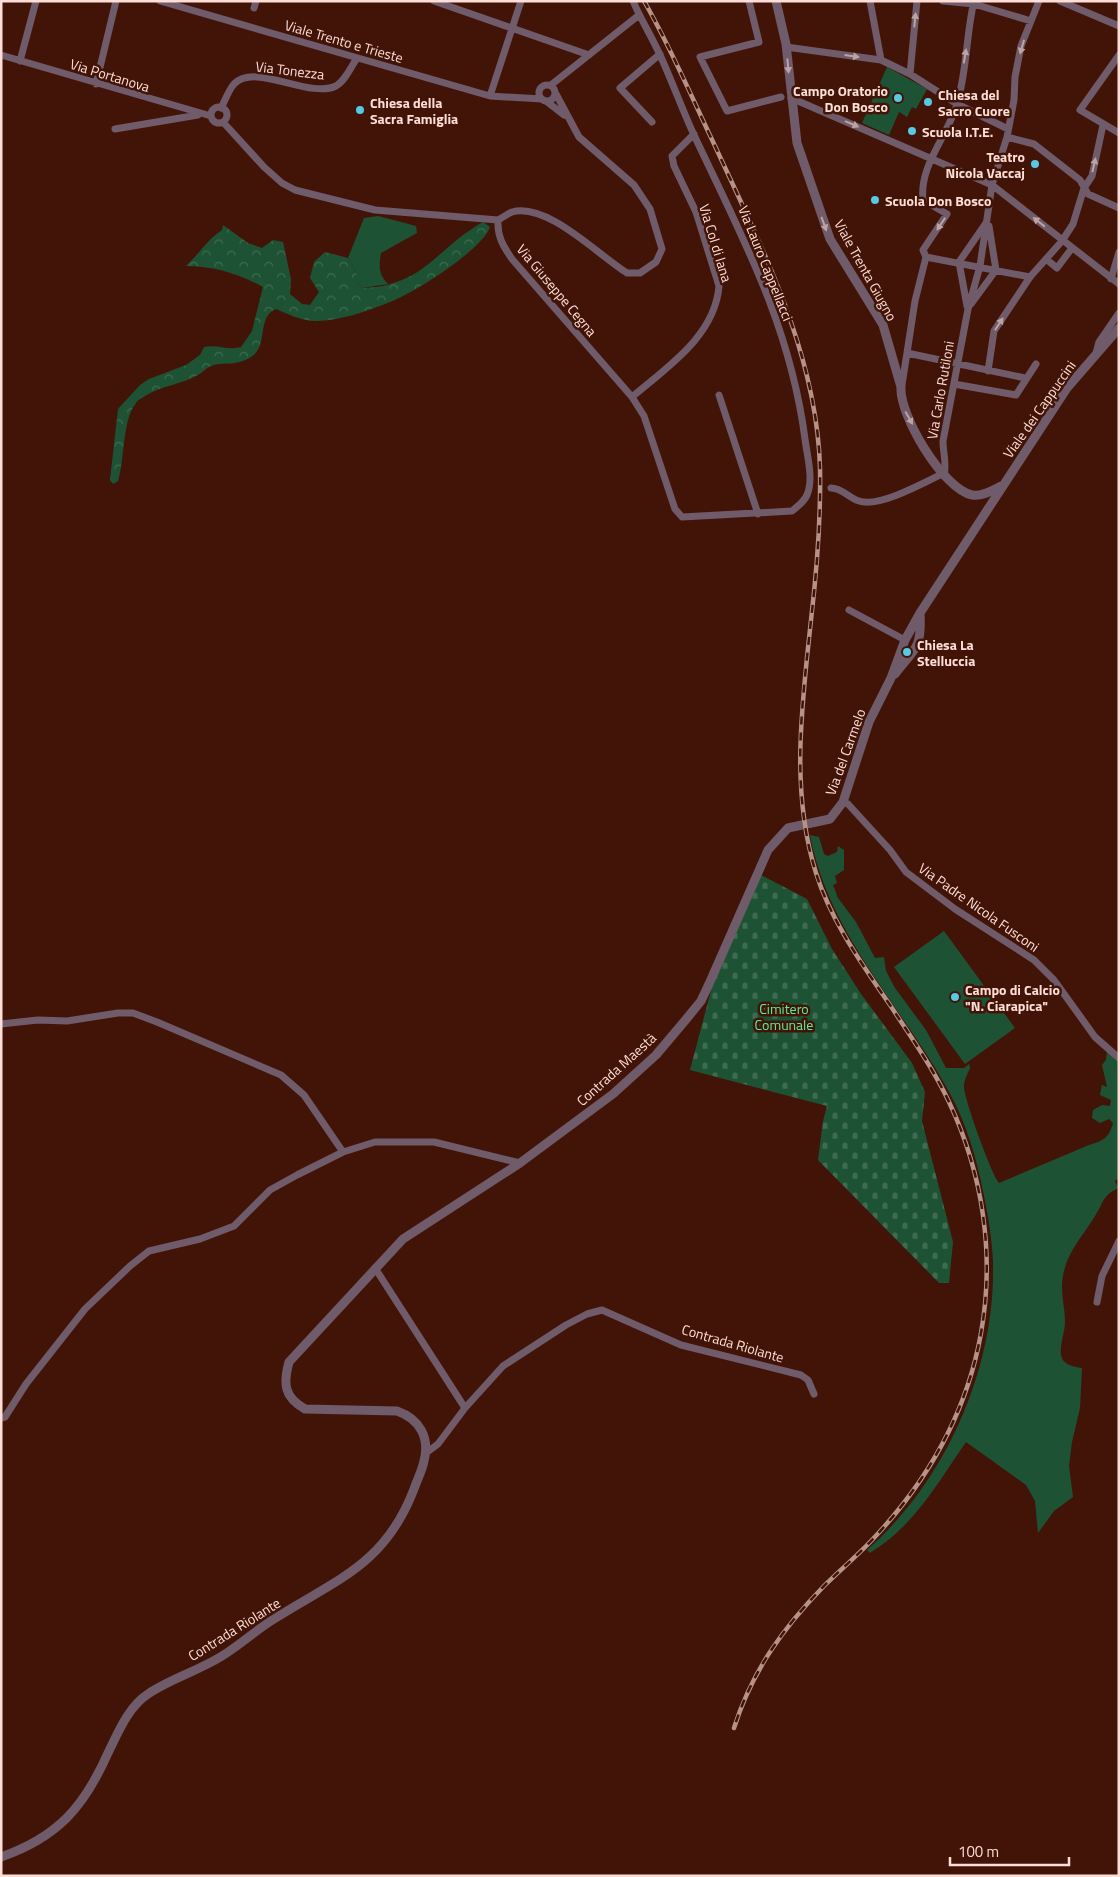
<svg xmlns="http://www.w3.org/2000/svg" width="1120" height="1877" font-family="'Titillium Web',sans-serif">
	<defs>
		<pattern id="forest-crowns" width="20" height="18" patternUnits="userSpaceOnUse" patternTransform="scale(1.25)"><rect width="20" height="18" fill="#1d5334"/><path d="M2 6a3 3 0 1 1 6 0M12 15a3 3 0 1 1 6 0" fill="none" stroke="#3f6b51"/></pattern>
		<pattern id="cemetery-stones" width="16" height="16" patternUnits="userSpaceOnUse" patternTransform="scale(1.25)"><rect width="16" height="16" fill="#1d5334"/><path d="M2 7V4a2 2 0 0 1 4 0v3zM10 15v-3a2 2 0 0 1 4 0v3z" fill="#3f6b51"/></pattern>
	</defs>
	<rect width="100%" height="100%" fill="#421408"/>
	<path fill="#1d5334" d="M887,67L927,89L916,109L912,107L907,117L899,112L889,135L862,123Z
		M378,216L416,226L417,233L381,253C379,266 378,274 388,284L362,288L357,282V274L348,258L364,218Z
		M810,835L819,837L824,854L828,856L837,852L838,846L844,850V870L835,876L837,883L833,885L838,898L856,922L875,958L884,957L886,971L895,988L926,1030L946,1068H964L969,1064L970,1068C968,1073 964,1080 964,1086C963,1096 992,1176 999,1183L1089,1145C1103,1141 1109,1138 1113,1123L1109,1119L1100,1123L1092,1118L1093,1110L1102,1105L1110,1106L1111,1100L1100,1095L1102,1085L1107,1087L1102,1065L1106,1060L1107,1050L1119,1061V1178L1115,1181L1118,1188C1102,1196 1104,1202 1095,1216C1081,1239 1062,1257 1062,1287C1062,1299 1065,1310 1065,1322C1064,1344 1049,1365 1082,1368L1080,1408L1072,1442L1069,1466L1073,1497L1054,1511L1038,1533L1035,1501L1026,1485L966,1442C936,1485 916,1524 870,1553L867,1550C946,1481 996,1367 993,1262C992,1238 988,1215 983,1191C976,1156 966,1122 948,1090C901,1005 828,933 810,835Z
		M944,931L1015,1028L965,1064L894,967Z"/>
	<path fill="url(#forest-crowns)" d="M483,222L490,227C482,250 414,293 390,302C367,311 340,321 316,321C302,321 288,314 276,309C256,317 269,346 251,357C235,367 224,361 211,366C206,368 203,372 198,375C182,384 161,386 145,396C142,398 137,400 136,403C122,420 125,459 118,481L113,484L110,480L118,409L140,385L149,379L186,365L200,355L204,347C220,344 224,351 241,347L252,331L263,287C240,274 213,266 186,266C199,254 208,239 222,230L223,225L248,243L262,248L273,240L283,242L291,279L290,294L302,304L310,305L319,292L310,278L314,262L325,252L348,258L357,274V282L362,288C425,286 436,248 483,222Z"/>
	<path fill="url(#cemetery-stones)" d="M761,875L807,899L832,949L861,994L912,1063L925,1092L922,1121L953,1242L949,1283H939L818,1160L823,1121L827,1106L690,1070L713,983Z"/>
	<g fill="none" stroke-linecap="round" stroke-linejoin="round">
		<path stroke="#6f5b6a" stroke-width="7" d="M160,1L490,96L542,99
			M434,1L589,55
			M749,1L759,42L700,57L727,111L781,97
			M870,1L881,60
			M943,1L974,4L1031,21
			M1060,1L1119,26
			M254,8L256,1
			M786,47L881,60L910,74L957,104L1008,129
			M1,55L211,116
			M1119,55L1080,110L1119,133
			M20,61L36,1
			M910,74L917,1
			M96,84L116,1
			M539 93a8 8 0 1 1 16 0a8 8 0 1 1-16 0Z
			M551,85L639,15
			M556,94L579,137L634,185L650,209L662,249L656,262L640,273H627C598,255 547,202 512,212C507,214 502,218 498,220C497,236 503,246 512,259L632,397L644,416L675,509L682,517L792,511C797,507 804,502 807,495C814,479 807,456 805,439C790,324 742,237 694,135C682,109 672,81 660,55C652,37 641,20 633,1
			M490,96L521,1
			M791,98L992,185L1119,284
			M546,101L564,115
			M211 115a8 8 0 1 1 16 0a8 8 0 1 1-16 0Z
			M221,108C225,101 228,91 234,84C255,62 309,99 336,86C345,81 351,67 357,58
			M223,122L264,167L282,183L295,190L375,210L498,220
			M652,122L620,88L660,54
			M115,129L198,115
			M1007,137L1034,144L1080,180L1088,194L1119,208
			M926,257L1030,277
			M1046,259L1057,268L1072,248
			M1111,279L1119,252
			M971,304L996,270L989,226
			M967,306L959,262L986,223
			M907,353L1025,378
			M1096,353L1099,342L1119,313
			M988,371L994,331L1030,277L1062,241L1073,224L1084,188L1092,176L1103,125
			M954,384L1016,395L1036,364
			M902,385L915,301L926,257L923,250L947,214L923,200C919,165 948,136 957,104C967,71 966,35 974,1
			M719,395L758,514
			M632,397C667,367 715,336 719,286L696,212L674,166L672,156L694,134
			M944,476C947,464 943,453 943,441L968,309L980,266L992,185L1007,137L1014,100L1015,77L1021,46L1039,1
			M831,488C842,488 849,498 859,501C878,508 924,483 942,474
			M849,610L905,640
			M843,802L848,804L890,850L906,872L955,909L1034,960L1054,980L1095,1037L1119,1058
			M1,1024L38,1020L67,1021L118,1013H133L157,1022L281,1075L304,1095L343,1152
			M375,1268L465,1408
			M1097,1302L1102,1276L1119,1241
			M1,1418L5,1417L26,1384L85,1309L130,1266L149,1251L200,1239L234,1226L270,1190L297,1175L343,1152L375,1142H434L520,1163
			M426,1453L438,1444L465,1408L503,1366L566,1325L587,1314L602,1310L681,1345L801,1375L808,1380L814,1394"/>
		<path stroke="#6f5b6a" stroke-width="9" d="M776,1L786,44L797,143L830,239L883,325L901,387C899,415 943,489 972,495C982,497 993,490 1001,486
			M895,674C915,648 922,649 920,613
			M1,1857C58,1837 84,1807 108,1753C118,1733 128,1707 148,1694C170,1679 198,1671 222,1656C240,1645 256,1630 274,1619C337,1579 385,1565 414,1489C417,1480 422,1471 424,1461C430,1438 420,1419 397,1411L305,1409C284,1397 283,1384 289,1362L403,1239L520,1163L613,1094L656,1055L688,1017L701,1001L709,984L768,850L788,828L830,819L843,802L869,722L891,678L905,640L920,613L1067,388L1119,328"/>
		<g stroke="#b79288" stroke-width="4.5">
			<path id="rail" d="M644,1C671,48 692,98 715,146C762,248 817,354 820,468C821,519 817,569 811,620C802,705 790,790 816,873C831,921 862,964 890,1005C911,1037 933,1068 949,1102C983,1174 995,1255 981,1333C967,1412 927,1482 872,1540C857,1556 840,1570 824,1586C783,1628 752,1671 734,1728"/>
		</g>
		<use href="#rail" stroke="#421408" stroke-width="2.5" stroke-dasharray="8" stroke-linecap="butt"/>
	</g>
	<defs><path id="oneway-solid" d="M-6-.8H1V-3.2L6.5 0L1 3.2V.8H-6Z" transform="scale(1.25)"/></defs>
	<g fill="#bea3a5">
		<use href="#oneway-solid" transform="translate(915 20) rotate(-84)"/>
		<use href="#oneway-solid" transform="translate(1022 47) rotate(106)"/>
		<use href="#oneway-solid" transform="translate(852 56) rotate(8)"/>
		<use href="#oneway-solid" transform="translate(965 56) rotate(-81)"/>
		<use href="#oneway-solid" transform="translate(788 66) rotate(85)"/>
		<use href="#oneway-solid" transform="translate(852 124) rotate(23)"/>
		<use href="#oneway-solid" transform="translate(1094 165) rotate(-77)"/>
		<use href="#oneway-solid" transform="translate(1039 222) rotate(-142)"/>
		<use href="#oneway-solid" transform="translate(824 224) rotate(70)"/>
		<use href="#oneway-solid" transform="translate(941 224) rotate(124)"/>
		<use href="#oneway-solid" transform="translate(999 324) rotate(-57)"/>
		<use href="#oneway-solid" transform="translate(909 418) rotate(61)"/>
	</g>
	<g fill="#57c9e3" stroke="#421408" stroke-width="2">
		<circle cx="898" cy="98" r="5"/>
		<circle cx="928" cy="102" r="5"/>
		<circle cx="360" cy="110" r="5"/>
		<circle cx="912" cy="131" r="5"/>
		<circle cx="1035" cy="164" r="5"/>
		<circle cx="875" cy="200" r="5"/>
		<circle cx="907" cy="652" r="5"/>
		<circle cx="955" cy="997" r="5"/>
	</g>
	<g text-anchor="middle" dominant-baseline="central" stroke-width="5" stroke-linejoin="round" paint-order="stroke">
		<g font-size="14" fill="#feded6" stroke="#421408">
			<text transform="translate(344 41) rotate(16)">Viale Trento e Trieste</text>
			<text transform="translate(290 70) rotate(7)">Via Tonezza</text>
			<text transform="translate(110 75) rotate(17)">Via Portanova</text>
			<text transform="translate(716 243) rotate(73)">Via Col di lana</text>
			<text transform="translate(766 263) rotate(68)">Via Lauro Cappellacci</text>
			<text transform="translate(866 270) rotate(61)">Viale Trenta Giugno</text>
			<text transform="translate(557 290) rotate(50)">Via Giuseppe Cegna</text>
			<text transform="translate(940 390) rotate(-80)">Via Carlo Rutiloni</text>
			<text transform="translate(1039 409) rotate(-55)">Viale dei Cappuccini</text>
			<text transform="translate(845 752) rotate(-70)">Via del Carmelo</text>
			<text transform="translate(979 907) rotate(35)">Via Padre Nicola Fusconi</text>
			<text transform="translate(616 1069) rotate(-42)">Contrada Maestà</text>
			<text transform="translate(733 1343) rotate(16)">Contrada Riolante</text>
			<text transform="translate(234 1629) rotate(-32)">Contrada Riolante</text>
		</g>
		<g font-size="14" font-weight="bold" fill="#feded6" stroke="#421408" text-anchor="start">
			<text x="888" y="90" text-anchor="end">Campo Oratorio<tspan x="888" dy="16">Don Bosco</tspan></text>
			<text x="938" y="94">Chiesa del<tspan x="938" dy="16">Sacro Cuore</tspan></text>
			<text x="370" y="102">Chiesa della<tspan x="370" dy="16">Sacra Famiglia</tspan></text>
			<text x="922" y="131">Scuola I.T.E.</text>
			<text x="1025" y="156" text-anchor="end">Teatro<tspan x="1025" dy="16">Nicola Vaccaj</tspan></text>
			<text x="885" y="200">Scuola Don Bosco</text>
			<text x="917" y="644">Chiesa La<tspan x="917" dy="16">Stelluccia</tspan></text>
			<text x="965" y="989">Campo di Calcio<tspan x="965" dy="16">"N. Ciarapica"</tspan></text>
		</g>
		<g font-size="14" fill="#5aef9b" stroke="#421408">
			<text x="784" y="1008">Cimitero<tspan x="784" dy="16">Comunale</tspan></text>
		</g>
	</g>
	<rect width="1120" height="1877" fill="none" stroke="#feded6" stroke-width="5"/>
	<path d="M950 1857v8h119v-8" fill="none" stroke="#feded6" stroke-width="2.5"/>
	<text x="958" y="1857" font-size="15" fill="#feded6" stroke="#421408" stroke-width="4" paint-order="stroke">100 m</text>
</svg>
